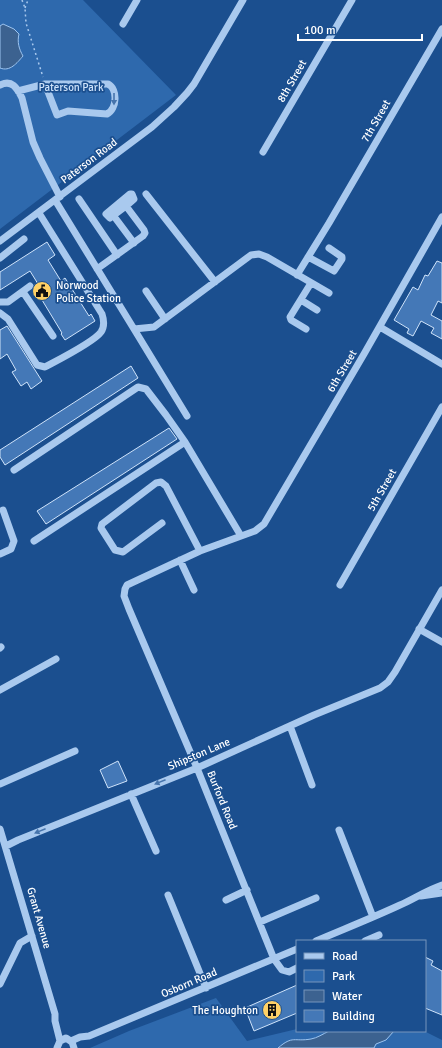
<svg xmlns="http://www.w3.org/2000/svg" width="442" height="1048" font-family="Signika,sans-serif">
	<rect width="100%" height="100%" fill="#1b4f8f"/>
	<path fill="#2e69ad" d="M0,0H83L176,95L0,229Z
		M216,998L247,1041L297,1029V1031H424L442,1040V1048H90L129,1031Z"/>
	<path fill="#3c6290" stroke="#9cc4f0" d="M3,24L14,29L19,34C17,42 19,49 23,56C17,63 10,72 0,68V26Z
		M329,1031H394L386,1040L376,1044L374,1048H278C293,1035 294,1042 311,1039C317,1038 323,1034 329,1031Z"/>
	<path fill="#4478b7" stroke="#cfe3fa" d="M47,242L55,255L48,260L61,281L65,278L89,316L91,314L95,321L65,340L61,334L62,333L39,295L43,292L30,271L0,290V272Z
		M437,261L442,263V303L438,301L431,315L442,321V339L431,333L434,328L421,321L413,336L407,333L409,329L394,320L413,287L418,290L425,275L428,276Z
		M7,326L42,381L31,389L27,382L21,386L12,372L16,370L7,354L0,359V330Z
		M131,366L138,378L5,465L0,457V450Z
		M169,428L177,439L46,524L37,511Z
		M118,761L127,781L108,788L100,770Z
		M425,957L433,961L431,965L442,971V1015L425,1008Z
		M297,985V1013L254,1031L245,1008Z"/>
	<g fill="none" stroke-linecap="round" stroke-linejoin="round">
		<path stroke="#a9c9ee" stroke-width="1.5" stroke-dasharray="2 3" stroke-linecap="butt" d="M22,0L25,8L26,23L43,77
			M25,8L28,0"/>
		<path stroke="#a9c9ee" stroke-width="7" d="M123,24L137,0
			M0,85C12,79 17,88 22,98L33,142L40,158L60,197
			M18,91L45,84H108C118,89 117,109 107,114L68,111L57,115L45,84
			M263,152L352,0
			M146,194L215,282
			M79,199L117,255
			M55,200L134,329L154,327L251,255L259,254L267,257L329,293
			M116,219L134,243
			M0,241L152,127L174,107L187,93L194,84L243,0
			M308,257L334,271L342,259V257L329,248
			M0,258L24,239
			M97,269L143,236L145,233L144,230L126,206L110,218L106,214L130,194H132L134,199L126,206
			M297,275L329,223L442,29
			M146,291L165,319
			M23,292L53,336
			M301,300L317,310
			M0,302H8L30,286
			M0,313L8,319L37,365L45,367C58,360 94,342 101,332C105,326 104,320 102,314L39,213
			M380,327L442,364
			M134,329L187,416
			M306,329L291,320L290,317L311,283
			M14,470L138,387L146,389L166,415L185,442
			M162,523L123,552L115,550L101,528L102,524L156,483L161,482L166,486L200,551
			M34,541L185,442L241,536
			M0,554L11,549L14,541L3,510
			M180,560L194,590
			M340,585L442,407
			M419,629L442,642
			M0,648L1,647
			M0,690L56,659
			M290,726L312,785
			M0,784L75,751
			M131,794L156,851
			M0,829L55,1014V1021L60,1041
			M339,830L373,917
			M6,846L18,840L197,768L314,715L380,688L388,682L395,672L442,590
			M168,895L206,988
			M421,896L442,893
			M226,900L247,890
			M260,922L316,898
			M316,941C344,929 372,918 400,905C414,899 427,890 442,885
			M365,941L379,935
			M297,968L289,972L282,970L274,959L197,768L129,609L124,596L125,589L127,585L200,551L255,531L264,524L364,354L442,217
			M0,984L20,943L32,936
			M71,1041L80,1037L89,1036L297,949
			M57,1048L60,1041L66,1038L72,1042L74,1048"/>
	</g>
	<defs><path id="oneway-solid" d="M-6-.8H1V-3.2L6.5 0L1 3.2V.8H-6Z"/></defs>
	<g fill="#4674ac">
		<use href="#oneway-solid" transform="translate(114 99) rotate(90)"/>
		<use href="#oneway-solid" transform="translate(160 782) rotate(158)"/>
		<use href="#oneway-solid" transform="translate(40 831) rotate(158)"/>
	</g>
	<defs>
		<g id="civic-disc" transform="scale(1)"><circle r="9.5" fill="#ffd166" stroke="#1b4f8f"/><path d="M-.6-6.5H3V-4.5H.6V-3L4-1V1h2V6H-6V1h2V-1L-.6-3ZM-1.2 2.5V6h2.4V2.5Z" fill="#111"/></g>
		<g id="building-disc" transform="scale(1)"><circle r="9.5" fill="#ffd166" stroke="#1b4f8f"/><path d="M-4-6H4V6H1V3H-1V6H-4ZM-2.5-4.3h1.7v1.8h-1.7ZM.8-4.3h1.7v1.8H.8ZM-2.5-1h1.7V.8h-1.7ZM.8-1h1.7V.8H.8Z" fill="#111"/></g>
	</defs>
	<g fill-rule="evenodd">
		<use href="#civic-disc" x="42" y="291"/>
		<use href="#building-disc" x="272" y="1010"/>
	</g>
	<g text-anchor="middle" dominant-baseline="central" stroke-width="3.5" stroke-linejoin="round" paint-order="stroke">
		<g font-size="11" fill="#fff" stroke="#1b4f8f">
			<text transform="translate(292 81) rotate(-60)">8th Street</text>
			<text transform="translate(376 121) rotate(-60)">7th Street</text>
			<text transform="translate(89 161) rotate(-37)">Paterson Road</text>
			<text transform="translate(342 371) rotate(-59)">6th Street</text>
			<text transform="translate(382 490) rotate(-60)">5th Street</text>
			<text transform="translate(199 754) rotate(-23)">Shipston Lane</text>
			<text transform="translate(222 800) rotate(68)">Burford Road</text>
			<text transform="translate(39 918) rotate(74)">Grant Avenue</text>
			<text transform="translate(189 983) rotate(-23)">Osborn Road</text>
		</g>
		<g font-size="11" fill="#cfe3fa" stroke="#1b4f8f">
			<text x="71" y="87">Paterson Park</text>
		</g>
		<g font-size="11" fill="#fff" stroke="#1b4f8f" text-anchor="start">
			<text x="56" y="285">Norwood<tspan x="56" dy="13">Police Station</tspan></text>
			<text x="258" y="1010" text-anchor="end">The Houghton</text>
		</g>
	</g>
	<rect x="296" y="940" width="130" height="92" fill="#1b4f8f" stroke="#7695bc"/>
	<rect x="304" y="953" width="20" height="6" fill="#a9c9ee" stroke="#7695bc"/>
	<text x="332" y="960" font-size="12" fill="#ffffff">Road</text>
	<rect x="304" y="970" width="20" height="12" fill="#2e69ad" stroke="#7695bc"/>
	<text x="332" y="980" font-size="12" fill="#ffffff">Park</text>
	<rect x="304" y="990" width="20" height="12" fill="#3c6290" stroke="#7695bc"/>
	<text x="332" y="1000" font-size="12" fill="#ffffff">Water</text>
	<rect x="304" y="1010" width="20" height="12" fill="#4478b7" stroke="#7695bc"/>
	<text x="332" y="1020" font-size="12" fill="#ffffff">Building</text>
	<path d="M298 34v6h124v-6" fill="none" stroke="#ffffff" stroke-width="2"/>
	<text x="304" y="34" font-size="12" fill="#ffffff" stroke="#1b4f8f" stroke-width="3" paint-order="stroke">100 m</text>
</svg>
